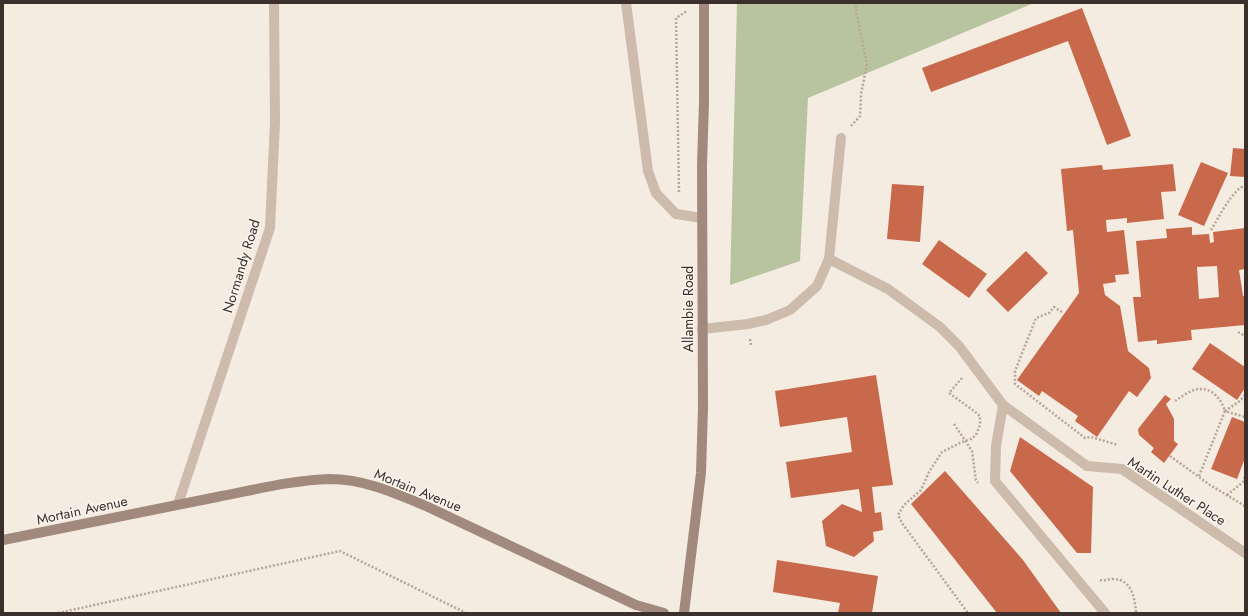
<svg xmlns="http://www.w3.org/2000/svg" width="1248" height="616" font-family="Jost,sans-serif">
	<rect width="100%" height="100%" fill="#f4ebe1"/>
	<path fill="#b8c4a0" d="M737,3H1034L808,98L800,261L730,285Z"/>
	<path fill="#c8694b" fill-rule="evenodd" d="M1082,8L1131,136L1107,145L1068,41L931,92L922,68Z
		M1233,148L1245,149V177L1230,176Z
		M1201,162L1228,173L1204,226L1178,215Z
		M1173,164L1176,191L1161,192L1164,219L1127,223V218L1106,220L1107,232L1124,230L1129,274L1115,275L1116,282L1103,284L1105,295L1120,306L1128,351L1149,368L1151,378L1137,397L1129,391L1097,437L1075,421L1078,416L1042,391L1039,396L1017,380L1079,293L1073,230L1067,231L1061,169L1102,165L1103,170Z
		M892,184L924,186L920,242L887,239Z
		M1192,227V235L1209,234L1210,243L1214,242L1213,232L1245,228V269L1239,270L1243,296H1245V325L1191,330L1192,340L1157,344V340L1138,342L1133,297H1141L1136,241L1167,238L1166,229ZM1217,266L1219,297L1199,299L1197,267Z
		M939,240L987,274L969,298L922,264Z
		M1026,251L1048,273L1008,312L986,290Z
		M1210,343L1245,367V388L1237,400L1192,369Z
		M876,375L893,485L872,487L875,513L881,512L883,530L873,532L874,541L854,557L826,546L822,521L842,504L862,512L859,489L791,498L786,462L852,452L847,417L780,427L775,391Z
		M1165,395L1171,399L1166,404L1174,419V441L1178,444L1164,463L1151,452L1154,448L1139,435L1138,429Z
		M1232,417L1245,422V458L1237,479L1211,469Z
		M1020,437L1093,487L1091,553H1077L1010,471Z
		M945,471L1023,560L1061,613H997L911,504Z
		M777,560L878,576L872,613H838L840,603L773,592Z"/>
	<g fill="none" stroke-linecap="round" stroke-linejoin="round">
		<path stroke="#b9a596" stroke-width="2.5" stroke-dasharray="2 2" stroke-linecap="butt" d="M851,126L860,116L861,94L867,64L856,11V3
			M679,192L676,18L687,11
			M1211,230C1218,219 1233,188 1245,186
			M1062,312L1054,307L1049,313L1036,318L1015,371V384L1085,438L1091,437L1118,445
			M1238,332L1245,336
			M750,339L751,346
			M962,378L949,393L974,411L980,416V425L976,435L971,439L962,442L942,452L929,472L921,490L904,505L898,515L902,523L968,613
			M1245,395L1240,401L1225,411L1245,417
			M1175,401C1181,397 1188,392 1194,390C1210,385 1221,398 1225,411L1199,476
			M954,424L972,451L976,480L978,483
			M1170,456L1210,485L1245,506
			M1227,495L1243,482L1245,476
			M1100,580C1104,581 1108,579 1113,579C1132,579 1135,599 1136,613
			M58,613L340,551L466,613"/>
		<path stroke="#cdbbac" stroke-width="10" d="M626,3L648,171L656,193L676,214L702,218
			M829,259L888,289L940,327L959,346L1003,405L1087,466L1122,469L1245,553
			M702,329L748,324L766,320L790,310L817,286L829,259L841,138
			M1003,405L996,446L995,481L1105,613
			M178,504L270,228L275,122L274,3"/>
		<path stroke="#a18a7d" stroke-width="10" d="M3,540C74,526 145,511 217,497C254,490 292,480 330,479C364,479 395,493 426,506L636,605L664,613
			M684,613L701,473L703,408L702,165L704,102V3"/>
	</g>
	<g text-anchor="middle" dominant-baseline="central" stroke-width="3" stroke-linejoin="round" paint-order="stroke">
		<g font-size="14" fill="#3b302b" stroke="#fbf5ee">
			<text transform="translate(241 266) rotate(-73)">Normandy Road</text>
			<text transform="translate(688 309) rotate(-90)">Allambie Road</text>
			<text transform="translate(418 490) rotate(22)">Mortain Avenue</text>
			<text transform="translate(1177 491) rotate(33)">Martin Luther Place</text>
			<text transform="translate(82 510) rotate(-12)">Mortain Avenue</text>
		</g>
	</g>
	<rect width="1248" height="616" fill="none" stroke="#3b302b" stroke-width="8"/>
</svg>
